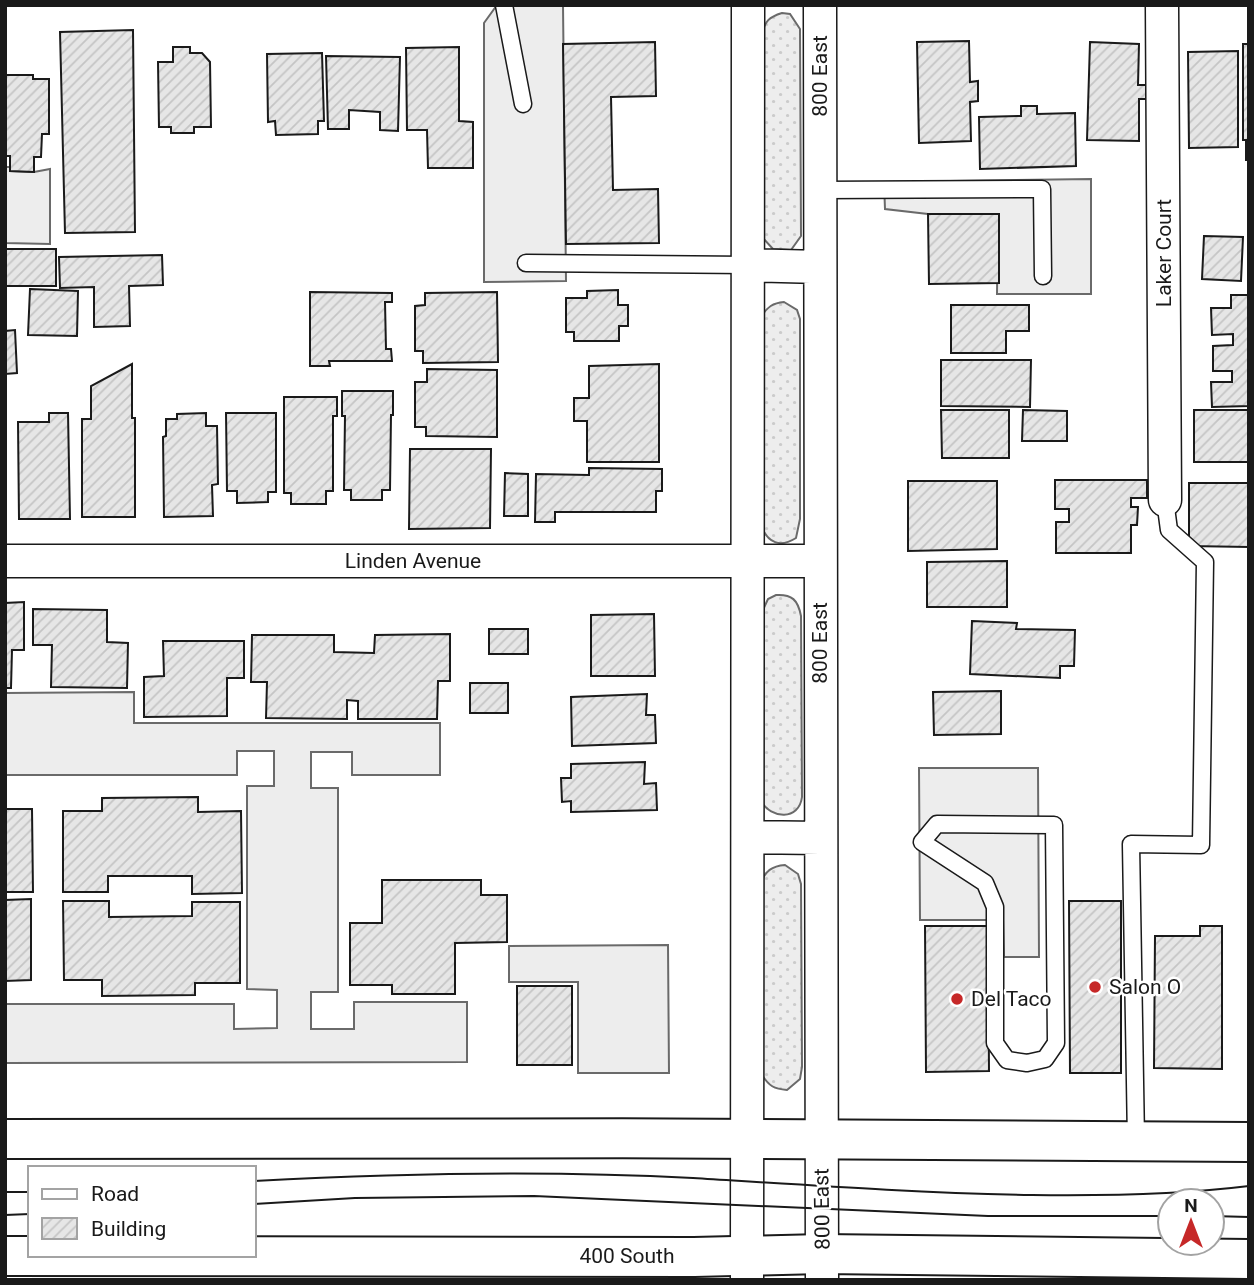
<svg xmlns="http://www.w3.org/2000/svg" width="1254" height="1285" font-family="Roboto,sans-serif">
	<defs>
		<pattern id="grass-dots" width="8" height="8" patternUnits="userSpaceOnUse" patternTransform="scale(1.75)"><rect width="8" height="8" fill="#ededed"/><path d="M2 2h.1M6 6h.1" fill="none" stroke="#cbcbcb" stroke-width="1.8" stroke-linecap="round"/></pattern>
		<pattern id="building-hatch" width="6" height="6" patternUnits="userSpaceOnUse" patternTransform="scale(1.75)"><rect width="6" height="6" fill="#e6e6e6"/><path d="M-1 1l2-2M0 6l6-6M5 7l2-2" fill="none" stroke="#c5c5c5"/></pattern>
	</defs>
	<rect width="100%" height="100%" fill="#fff"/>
	<path fill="url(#grass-dots)" stroke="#6a6a6a" stroke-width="2" d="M782,13L790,14L800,29L801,236L791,250L773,249L761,236L762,34C765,21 769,17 782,13Z
		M784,302L797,310L800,319V519L796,538C780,548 768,543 761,526L762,316C767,307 773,303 784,302Z
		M776,595C792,594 798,600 801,616L802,797C799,821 771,819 761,801L762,612L768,599Z
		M785,865L798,874L801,884L802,1067L800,1079L787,1090C774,1089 769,1086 762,1075L761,883C765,871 772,866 785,865Z"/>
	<path fill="#ededed" stroke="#6a6a6a" stroke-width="2" d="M497,5H563L566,281L484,282V23Z
		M5,167H10V171L34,172L50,169V244L5,243Z
		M1091,179V294H997L998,214H928L885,209L884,182Z
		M134,692V723H440V775H352V752H311V788H338V992H311V1029H354V1002H467V1062L5,1063V1004H234V1029L277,1028V990L247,989V786H274V751H237V775H5V693Z
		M919,768H1038L1039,957H1004L1003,920H920Z
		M668,945L669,1073H578V982H509V946Z"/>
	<path fill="url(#building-hatch)" stroke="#1a1a1a" stroke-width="2" d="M133,30L135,232L65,233L60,32Z
		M969,41L970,82L978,81V101L970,102L971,141L919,143L917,42Z
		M655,42L656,96L611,97L613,190L658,189L659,243L566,244L563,44Z
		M1090,42L1139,44L1138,85H1146V99H1139V141L1087,140Z
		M1243,44H1249V160H1246V140H1243Z
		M173,47H190V53H202L210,62L211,127H194V133H171V127H159L158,62H173Z
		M459,47V121L473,122V168H428L427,130H407L406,48Z
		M1238,51V147L1189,148L1188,52Z
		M322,53L324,121H318V134L276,135L275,121L268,122L267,54Z
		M326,56L400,57L398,131L380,130V112L349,110V129H328Z
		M5,75H33V79H49V134H42L41,157H34V172L10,171V156H5Z
		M1021,106H1037V114L1075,113L1076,166L980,169L979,117L1021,116Z
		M928,214H999V283L929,284Z
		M1204,236L1243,237L1241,281L1202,279Z
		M5,249H56V286H5Z
		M162,255L163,285L129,286L130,326L94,327V287L60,288L59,257Z
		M30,289L78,291L77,336L28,335Z
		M618,290V305H628V326H619V341H574V332H566V298H587V291Z
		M310,292L392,293V302H385L386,349H391L392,361H329L330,366H310Z
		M497,292L498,362L423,363V351H415V306L425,305V293Z
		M1231,295H1249V406L1212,407L1211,382H1232V371H1213V346L1233,345V334L1212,335L1211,308H1231Z
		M951,305H1029V331H1006V353H951Z
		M15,330L17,373L5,374V331Z
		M941,360H1031L1030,407L941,406Z
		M132,364V418H135V517H82V419H91V386Z
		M659,364V462H587V421H574V398H589V366Z
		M427,369L497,370V437L426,436V427H415V382H427Z
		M342,391H393V415H391L390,490H382V500H351V490H344L345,416H342Z
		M284,397H337V416H333V491H326V504H291V493H284Z
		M941,410H1009V458H942Z
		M1023,410L1067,411V441H1022Z
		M1194,410H1249V462H1194Z
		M49,413H68L70,519H19L18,422H49Z
		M206,413V426H217L218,484L212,485L213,516L164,517L163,437L166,436V419H177V414Z
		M226,413H276V492H268V502L237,503V491H227Z
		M410,449H491L490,528L409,529Z
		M589,468L662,469V491H656V512H555V522H535L536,474L589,475Z
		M505,473L528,474V516H504Z
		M1055,480H1147V498H1131V507H1138L1137,525H1131V553H1056V522H1069V509H1055Z
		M908,481H997V549L908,551Z
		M1189,483H1249V547L1189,546Z
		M1007,561V607H927V562Z
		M24,602V650H12L11,688H5V603Z
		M33,609L107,610V642L128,643L127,688L51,687L52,645H33Z
		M654,614L655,676H591V615Z
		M972,621L1017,623L1016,629L1075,630L1074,666H1060V678L970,674Z
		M489,629H528V654H489Z
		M450,634V681H438L437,719H358V701L347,700V719L266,718L267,682H251L252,635H334V652L374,653L375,635Z
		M163,641H244V678H227V716L144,717V677L164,676Z
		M470,683H508V713H470Z
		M1001,691V734L934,735L933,692Z
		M647,694L646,715H655L656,743L572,746L571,697Z
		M645,762L644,784L656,783L657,810L571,812V801L562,802L561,778H571V764Z
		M198,797V812L241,811L242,893L192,894V876H108V892H63V811H102V798Z
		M5,809H32L33,892H5Z
		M382,880H481V895H507V942L455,943V994H392V985H350V923H382Z
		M31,899V980L5,981V900Z
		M63,901H109V917L192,916V902H240V983H195V995L102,996V980H64Z
		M1069,901H1121V1073H1070Z
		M925,926H988L989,1071L926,1072Z
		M1200,926H1222V1069L1154,1068L1155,936H1200Z
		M517,986H572V1065H517Z"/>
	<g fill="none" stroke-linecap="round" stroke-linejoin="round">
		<g stroke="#1a1a1a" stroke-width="19">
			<path id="lane" d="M504,5L523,104
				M820,190L1042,189L1043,276
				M526,263L748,265
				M937,824L1054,825L1056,1043L1045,1059L1027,1063L1007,1060L995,1043V907L985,883L922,842Z
				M1136,1141L1131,844L1201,845L1205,562L1169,530L1165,500"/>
		</g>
		<g stroke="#1a1a1a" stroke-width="35">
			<path id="street" d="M820,5L822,1280
				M1162,5L1165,500
				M748,265L820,267
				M5,561H820
				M748,837L820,838
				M747,1280L748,5"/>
		</g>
		<g stroke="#1a1a1a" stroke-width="42">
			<path id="primary" d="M5,1139C420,1137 834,1138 1249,1142
				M5,1256L694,1257L822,1254L1249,1259"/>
		</g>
		<use href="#lane" stroke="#fff" stroke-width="16"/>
		<use href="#street" stroke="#fff" stroke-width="32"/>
		<use href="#primary" stroke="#fff" stroke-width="38"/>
		<path stroke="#1a1a1a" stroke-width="2" d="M254,1181C400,1173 547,1170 693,1178C806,1185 919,1193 1032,1195C1105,1196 1176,1195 1249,1186
			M5,1192H30
			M254,1204L355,1198L534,1196L988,1216H1170
			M5,1215L30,1214
			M1212,1216L1249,1217"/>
	</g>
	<g fill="#c62828" stroke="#fff" stroke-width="2.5">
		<circle cx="1095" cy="987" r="7"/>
		<circle cx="957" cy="999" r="7"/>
	</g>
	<g text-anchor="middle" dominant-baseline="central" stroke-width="5" stroke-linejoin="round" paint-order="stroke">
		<g font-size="21" fill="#1a1a1a" stroke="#fff">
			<text transform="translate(820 76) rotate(-90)">800 East</text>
			<text transform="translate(1164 253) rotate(-90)">Laker Court</text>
			<text x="413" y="561">Linden Avenue</text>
			<text transform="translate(820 643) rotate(-90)">800 East</text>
			<text transform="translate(822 1209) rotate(-91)">800 East</text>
			<text x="627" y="1256">400 South</text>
		</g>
		<g font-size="21" fill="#1a1a1a" stroke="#fff" text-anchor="start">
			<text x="1109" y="987">Salon O</text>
			<text x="971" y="999">Del Taco</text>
		</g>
	</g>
	<rect width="1254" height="1285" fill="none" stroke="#1a1a1a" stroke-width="14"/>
	<rect x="28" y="1166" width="228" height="91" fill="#ffffff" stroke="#a3a3a3" stroke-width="2"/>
	<rect x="42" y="1189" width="35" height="10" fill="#ffffff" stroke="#a3a3a3" stroke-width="2"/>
	<text x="91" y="1201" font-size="21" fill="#1a1a1a">Road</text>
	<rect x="42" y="1218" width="35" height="21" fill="url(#building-hatch)" stroke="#a3a3a3" stroke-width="2"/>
	<text x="91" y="1236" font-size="21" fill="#1a1a1a">Building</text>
	<g transform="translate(1191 1222)"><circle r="33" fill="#ffffff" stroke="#a3a3a3" stroke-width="2"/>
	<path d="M0-5L12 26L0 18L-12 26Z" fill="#c62828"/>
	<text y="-10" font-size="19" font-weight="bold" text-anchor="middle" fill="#1a1a1a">N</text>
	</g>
</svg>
